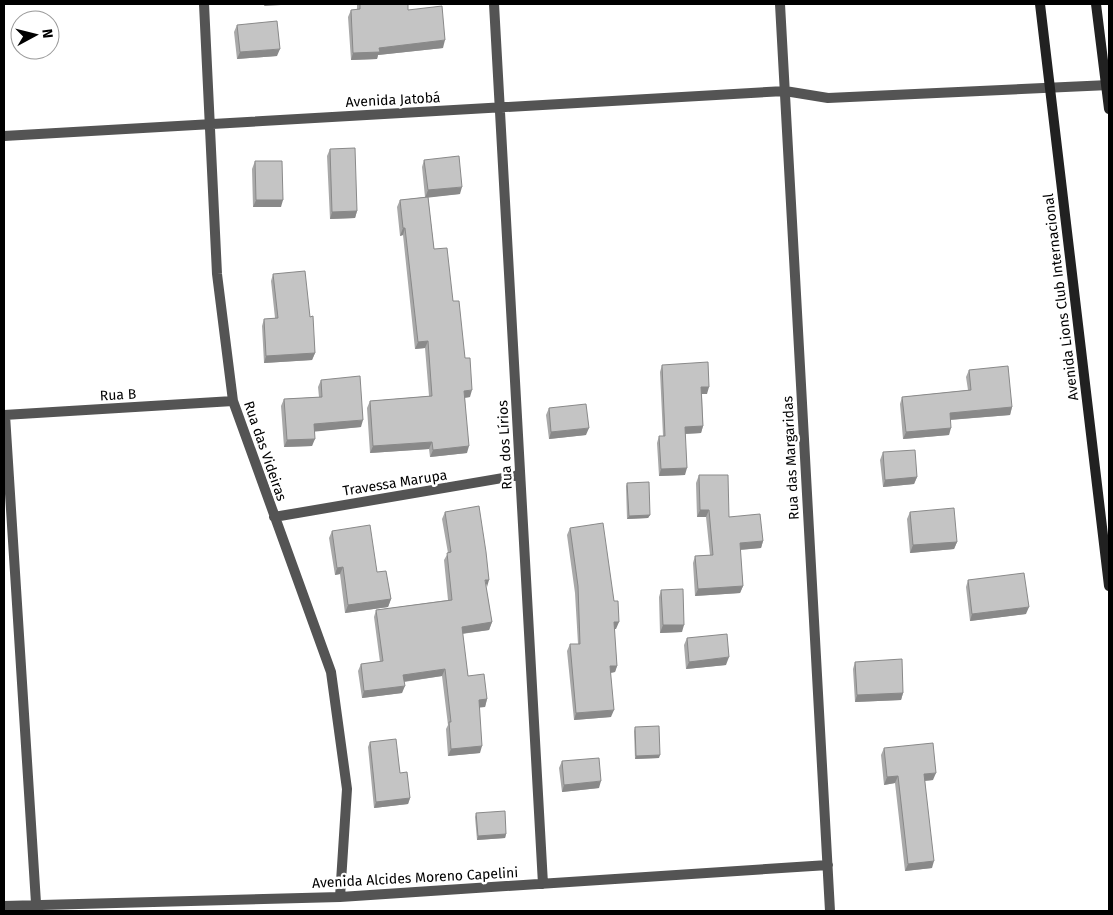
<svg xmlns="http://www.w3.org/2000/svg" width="1113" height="915" font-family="'Fira Sans',sans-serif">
	<rect width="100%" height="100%" fill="#fff"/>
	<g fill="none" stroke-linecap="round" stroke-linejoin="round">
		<path stroke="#545454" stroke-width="10" d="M204,4L217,274L233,401L331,672L347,789L340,897
			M494,4L543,884
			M780,4L830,911
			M4,136L785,91L828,98L1109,85
			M4,415L233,401
			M5,415L36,903
			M274,517L520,475
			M4,906L340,897L828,865"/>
		<path stroke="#212121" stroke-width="10" d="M1040,4L1109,586
			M1096,4L1109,109"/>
	</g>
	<path fill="#a9a9a9" d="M357,4H408V10L443,48L378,55L377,59L351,60L348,17L351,10L357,9Z
		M237,25L277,56L237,59L234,32Z
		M330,149L357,211L355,218L330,219L327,156Z
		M424,160L460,194L428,197L434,249L453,301L470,397L465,398L467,453L430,457L429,449L370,453L367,408L370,401L429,396L425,348L415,349L403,235L400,236L397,207L400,200L425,197L422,167Z
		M255,161L281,207H253L252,169Z
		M273,274L310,317L315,353L312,360L264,363L262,326L264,319L275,318L271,281Z
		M662,365L707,394H702L703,426L701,433L685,434V475L659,476L657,443L659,436H663L660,372Z
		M969,370L1012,407L1010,415L950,420L949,435L903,439L900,404L902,397L968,390L966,377Z
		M321,380L361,427L315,431L312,446L284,447L281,406L284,399L319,397L318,387Z
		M549,408L586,435L549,439L546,415Z
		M883,452L917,477L914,484L883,487L880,460Z
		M699,475L729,517L763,541L761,548L740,550L743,586L740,593L695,596L693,563L695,556L710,555L706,517H697L696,483Z
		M627,483L650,515L648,518L627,519L626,486Z
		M445,512L486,587L492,622L489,630L462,634L468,676L487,699L485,707H479L480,753L448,756L446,729L448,725L442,676L404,682L402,693L362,698L358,671L361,664L380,662L374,617L376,610L448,600L444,560L448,553L442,519Z
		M910,512L957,542L954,549L910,553L907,519Z
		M570,528L616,629H614L617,666L615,672L611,673V717L574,720L567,651L570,644H578L575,593L567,535Z
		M332,531L377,572L391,599L388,607L345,613L340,574L335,575L329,538Z
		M968,580L1026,614L970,621L966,587Z
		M661,590L682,632L660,633L659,597Z
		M687,638L726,665L686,669L684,645Z
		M855,662L903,693L901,700L855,702L853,669Z
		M635,727L659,758L635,759L634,731Z
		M370,742L400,773L410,798L408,804L374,808L368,747Z
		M884,748L933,780L925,781L932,868L905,871L895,783L884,785L881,755Z
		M562,761L599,788L562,792L559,768Z
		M476,813L506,834L505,838L477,840L475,817Z"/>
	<path fill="#898989" d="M265,4H298L264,6Z
		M445,40L443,48L378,55L377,59L351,60L353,53L379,48Z
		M280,49L277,56L237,59L240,52Z
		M462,187L460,194L425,198L428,190Z
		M256,200H283L281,207H253Z
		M357,211L355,218L330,219L332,212Z
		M403,228H405L403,235L400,236Z
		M428,341L425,348L415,349L418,342Z
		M315,353L312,360L264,363L266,356Z
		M701,387H709L707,394H699Z
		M472,390L470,397L461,398L464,391Z
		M1012,407L1010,415L947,420L950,413Z
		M363,420L361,427L311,432L314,424Z
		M703,426L701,433L682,434L685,427Z
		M589,428L586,435L549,439L551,432Z
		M951,428L949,435L903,439L906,432Z
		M315,439L312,446L284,447L287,440Z
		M432,442L429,449L370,453L373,446Z
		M469,446L467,453L430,457L433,450Z
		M687,468L685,475L659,476L661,469Z
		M917,477L914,484L883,487L885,480Z
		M700,510H709L706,517H697Z
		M650,515L648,518L627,519L629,516Z
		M763,541L761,548L737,550L740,543Z
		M957,542L954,549L910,553L913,545Z
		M343,567L340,574L335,575L337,568Z
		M485,580H489L487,587Z
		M743,586L740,593L695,596L698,589Z
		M391,599L388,607L345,613L348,605Z
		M1029,607L1026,614L970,621L972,614Z
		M492,622L489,630L459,634L462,627Z
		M614,622H619L616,629H612Z
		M663,625H684L682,632L660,633Z
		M729,657L726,665L686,669L689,662Z
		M610,666H617L615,672L608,673Z
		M445,669L442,676L401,682L403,675Z
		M405,686L402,693L362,698L364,691Z
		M903,693L901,700L855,702L857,695Z
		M487,699L485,707L476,708L479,700Z
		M614,710L611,717L574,720L576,713Z
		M482,746L480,753L448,756L451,749Z
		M660,755L659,758L635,759L636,756Z
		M936,773L933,780L922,781L924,774Z
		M898,776L895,783L884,785L887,777Z
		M601,781L599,788L562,792L564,785Z
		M410,798L408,804L374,808L376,802Z
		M506,834L505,838L477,840L478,836Z
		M934,861L932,868L905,871L908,864Z"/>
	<path fill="#c4c4c4" stroke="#898989" d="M360,4H408V10L442,6L445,40L379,48L380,52L353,53L351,10L360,9Z
		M277,21L280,49L240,52L237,25Z
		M355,148L357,211L332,212L330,149Z
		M459,156L462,187L428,190L424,160Z
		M255,161H282L283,200H256Z
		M428,197L434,249L447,248L453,301H459L465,358H470L472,390L464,391L469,446L433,450L432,442L373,446L370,401L432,396L428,341L418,342L405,228H403L400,200Z
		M305,271L310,317L313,316L315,353L266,356L264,319L278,318L273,274Z
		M708,362L709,387H701L703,426L685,427L687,468L661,469L659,436H665L662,365Z
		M1008,366L1012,407L950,413L951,428L906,432L902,397L971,390L969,370Z
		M360,376L363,420L314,424L315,439L287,440L284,399L322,397L321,380Z
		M586,404L589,428L551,432L549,408Z
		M915,450L917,477L885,480L883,452Z
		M699,475H728L729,517L760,514L763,541L740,543L743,586L698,589L695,556L713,555L709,510H700Z
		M649,482L650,515L629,516L627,483Z
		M479,506L486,552L489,580H485L492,622L462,627L468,676L484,674L487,699L479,700L482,746L451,749L449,722H451L445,669L403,675L405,686L364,691L361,664L383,661L376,610L452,600L447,553L451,552L445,512Z
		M954,508L957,542L913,545L910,512Z
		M603,523L614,601H618L619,622H614L617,666H610L614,710L576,713L570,644H580L578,586L570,528Z
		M370,525L377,572L386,571L391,599L348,605L343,567L337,568L332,531Z
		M1024,573L1029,607L972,614L968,580Z
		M683,589L684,625H663L661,590Z
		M727,634L729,657L689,662L687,638Z
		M902,659L903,693L857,695L855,662Z
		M659,726L660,755L636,756L635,727Z
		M396,739L400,773L407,772L410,798L376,802L370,742Z
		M933,743L936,773L924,774L934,861L908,864L898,776L887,777L884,748Z
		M599,758L601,781L564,785L562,761Z
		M505,811L506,834L478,836L476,813Z"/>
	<g text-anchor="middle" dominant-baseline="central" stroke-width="5" stroke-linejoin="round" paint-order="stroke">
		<g font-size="14" fill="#000" stroke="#fff">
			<text transform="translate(393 100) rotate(-3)">Avenida Jatobá</text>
			<text transform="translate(1061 297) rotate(-97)">Avenida Lions Club Internacional</text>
			<text transform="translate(118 395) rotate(-3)">Rua B</text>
			<text transform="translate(505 445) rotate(-93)">Rua dos Lírios</text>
			<text transform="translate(265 451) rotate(71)">Rua das Videiras</text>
			<text transform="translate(791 458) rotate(-93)">Rua das Margaridas</text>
			<text transform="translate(395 483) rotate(-9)">Travessa Marupa</text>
			<text transform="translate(415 878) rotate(-3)">Avenida Alcides Moreno Capelini</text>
		</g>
	</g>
	<rect width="1113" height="915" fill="none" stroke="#000000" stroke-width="10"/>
	<g transform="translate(35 35) rotate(83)"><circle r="24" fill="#ffffff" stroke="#999999"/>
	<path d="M0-4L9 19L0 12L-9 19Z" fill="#000000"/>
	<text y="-8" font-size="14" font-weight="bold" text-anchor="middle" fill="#000000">N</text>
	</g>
</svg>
